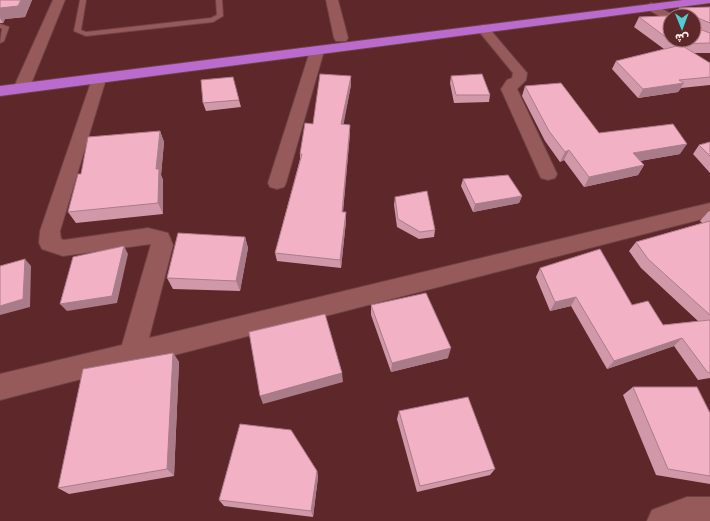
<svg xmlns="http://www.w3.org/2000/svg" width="710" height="521" font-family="Rubik,Vazirmatn,sans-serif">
	<rect width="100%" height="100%" fill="#5e2729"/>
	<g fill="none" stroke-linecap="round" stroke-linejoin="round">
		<g stroke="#6d4245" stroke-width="2">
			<path id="lane" d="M80,0H86L81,30L86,32L211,18L217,15L216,0H222L223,16L213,22L86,36L74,31Z
				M0,24L9,27L4,41L0,43L2,28H0Z"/>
		</g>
		<g stroke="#6d4245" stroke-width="2">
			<path id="street" d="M53,0H65L29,89L26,92H16L13,89Z
				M326,0H338L348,38L346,41H336L334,38Z
				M651,3L675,16H670V22L647,9L645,7Z
				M483,25L487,26L527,73L526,80L517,89L557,174L555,178L548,180L541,178L539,174L501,89L507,80L512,78L513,73L477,29Z
				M317,47L322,48L324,51L286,183L284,187L277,189L270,187L268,183L310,51L312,48Z
				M99,75L104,76L106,79L60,231L61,239L64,240L148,228L168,233L173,245L149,338L710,203V217L0,400V374L122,345L151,244L63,256L42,249L39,243L40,231L92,79L94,76Z
				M687,497H710V521H647L652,510Z"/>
		</g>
		<g stroke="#6d4245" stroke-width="2">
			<path id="highway" d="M683,0H710V3L0,96V86Z"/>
		</g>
		<use href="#lane" fill="#975a5b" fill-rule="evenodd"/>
		<use href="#street" fill="#975a5b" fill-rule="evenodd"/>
		<use href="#highway" fill="#bb6bce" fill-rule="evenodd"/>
	</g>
	<path fill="#d198a9" d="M0,0H32L25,17L5,19L3,23H0Z
		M710,7V53H693L710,63V85L681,88L678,92L638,98L612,69L616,61L664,49L634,27L639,17L675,16L679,8Z
		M351,76V85L343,124L350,125V133L343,212H346V221L341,268L277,261L275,253L300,159V154L313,124Z
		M451,76L490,95L489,102L454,103L450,83Z
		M525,86L599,133L680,154L640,161L644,165L638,175L584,187L564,160L560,162L545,141L522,96Z
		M239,100L241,107L206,111L203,103Z
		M160,131L164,142L161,175L163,180V214L76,223L68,212L81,174Z
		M710,142V173L693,154L699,145Z
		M463,179L522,196L519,203L473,212L461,186Z
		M395,197L435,230L434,237L419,239L397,227L394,205Z
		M710,211V378L698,380L674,346L607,369L571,306L550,311L536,277L540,268L632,305L663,325L698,321L641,268L629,251L636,242L702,223L700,221L708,212Z
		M245,237L248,248L240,291L173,289L167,278Z
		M371,305L448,358L391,372L371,315Z
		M173,353L179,362L174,476L69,494L58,488Z
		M633,387L710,413V484L656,475L623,395Z
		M399,411L495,469L490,475L417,492L397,419Z
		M317,471L318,477L313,517L224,506L219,500Z"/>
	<path fill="#aa7c8a" d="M21,0H32L25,17L5,19L3,23L0,18V8Z
		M351,76V85L342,133L341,124Z
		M684,83L678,92L638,98L643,89Z
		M350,125V133L342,221V212Z
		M160,131L164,142L161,175L163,180V214L158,203L156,169Z
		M687,144L680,154L627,163L633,153Z
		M569,150L564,160L560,162L565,152Z
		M644,165L638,175L584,187L589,177Z
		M522,196L519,203L473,212L475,204Z
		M346,212V221L341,268L340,260Z
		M245,237L248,248L240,291L236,281Z
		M124,246L128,254L117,303L67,311L60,304Z
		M25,259L31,266L30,307L0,315V306Z
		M576,297L571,306L550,311L555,302Z
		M682,338L674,346L607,369L614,361Z
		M451,348L448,358L391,372L392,363Z
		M173,353L179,362L174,476L167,469Z
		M342,373L343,382L263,404L260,396Z
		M317,471L318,477L313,517L311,511Z"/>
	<path fill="#f3b1c5" stroke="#aa7c8a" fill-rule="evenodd" d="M0,0H21L18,6L0,8Z
		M710,7V23L698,18L699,29L710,33V43L675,44L639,17L691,15L679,8ZM670,16H694V40H670Z
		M681,45L710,63V77L679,80L684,83L643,89L616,61Z
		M320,74L351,76L341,124L350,125L342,212H346L340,260L275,253L302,154H300L305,123L313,124Z
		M482,74L490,95H456L451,76Z
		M233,77L239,100L203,103L201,80Z
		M561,83L599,133L673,124L687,144L633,153L644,165L589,177L569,150L565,152L549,131L525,86Z
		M160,131L156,169H159L158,203L68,212L78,174H81L88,137Z
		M710,142V156L699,145Z
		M508,175L522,196L475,204L463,179Z
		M427,191L435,230L420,232L398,219L395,197Z
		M710,221V315L648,259L636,242Z
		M178,233L245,237L236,281L167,278Z
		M124,246L112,296L60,304L73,257Z
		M600,249L632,305L648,301L663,325L710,320V372L708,373L682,338L614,361L576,297L555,302L540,268Z
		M25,259L23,299L0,306V266Z
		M426,293L451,348L392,363L371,305Z
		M325,314L342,373L260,396L249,332Z
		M173,353L167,469L58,488L83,369Z
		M633,387H697L710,413V476L668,469Z
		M468,397L495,469L420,486L399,411Z
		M240,424L291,430L317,471L311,511L219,500Z"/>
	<g transform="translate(682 28) rotate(179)"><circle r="19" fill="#5e2729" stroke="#9c7577"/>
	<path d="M0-3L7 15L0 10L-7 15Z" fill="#51ccd2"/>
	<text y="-6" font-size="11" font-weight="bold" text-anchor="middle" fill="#faebeb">ش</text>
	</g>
</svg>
